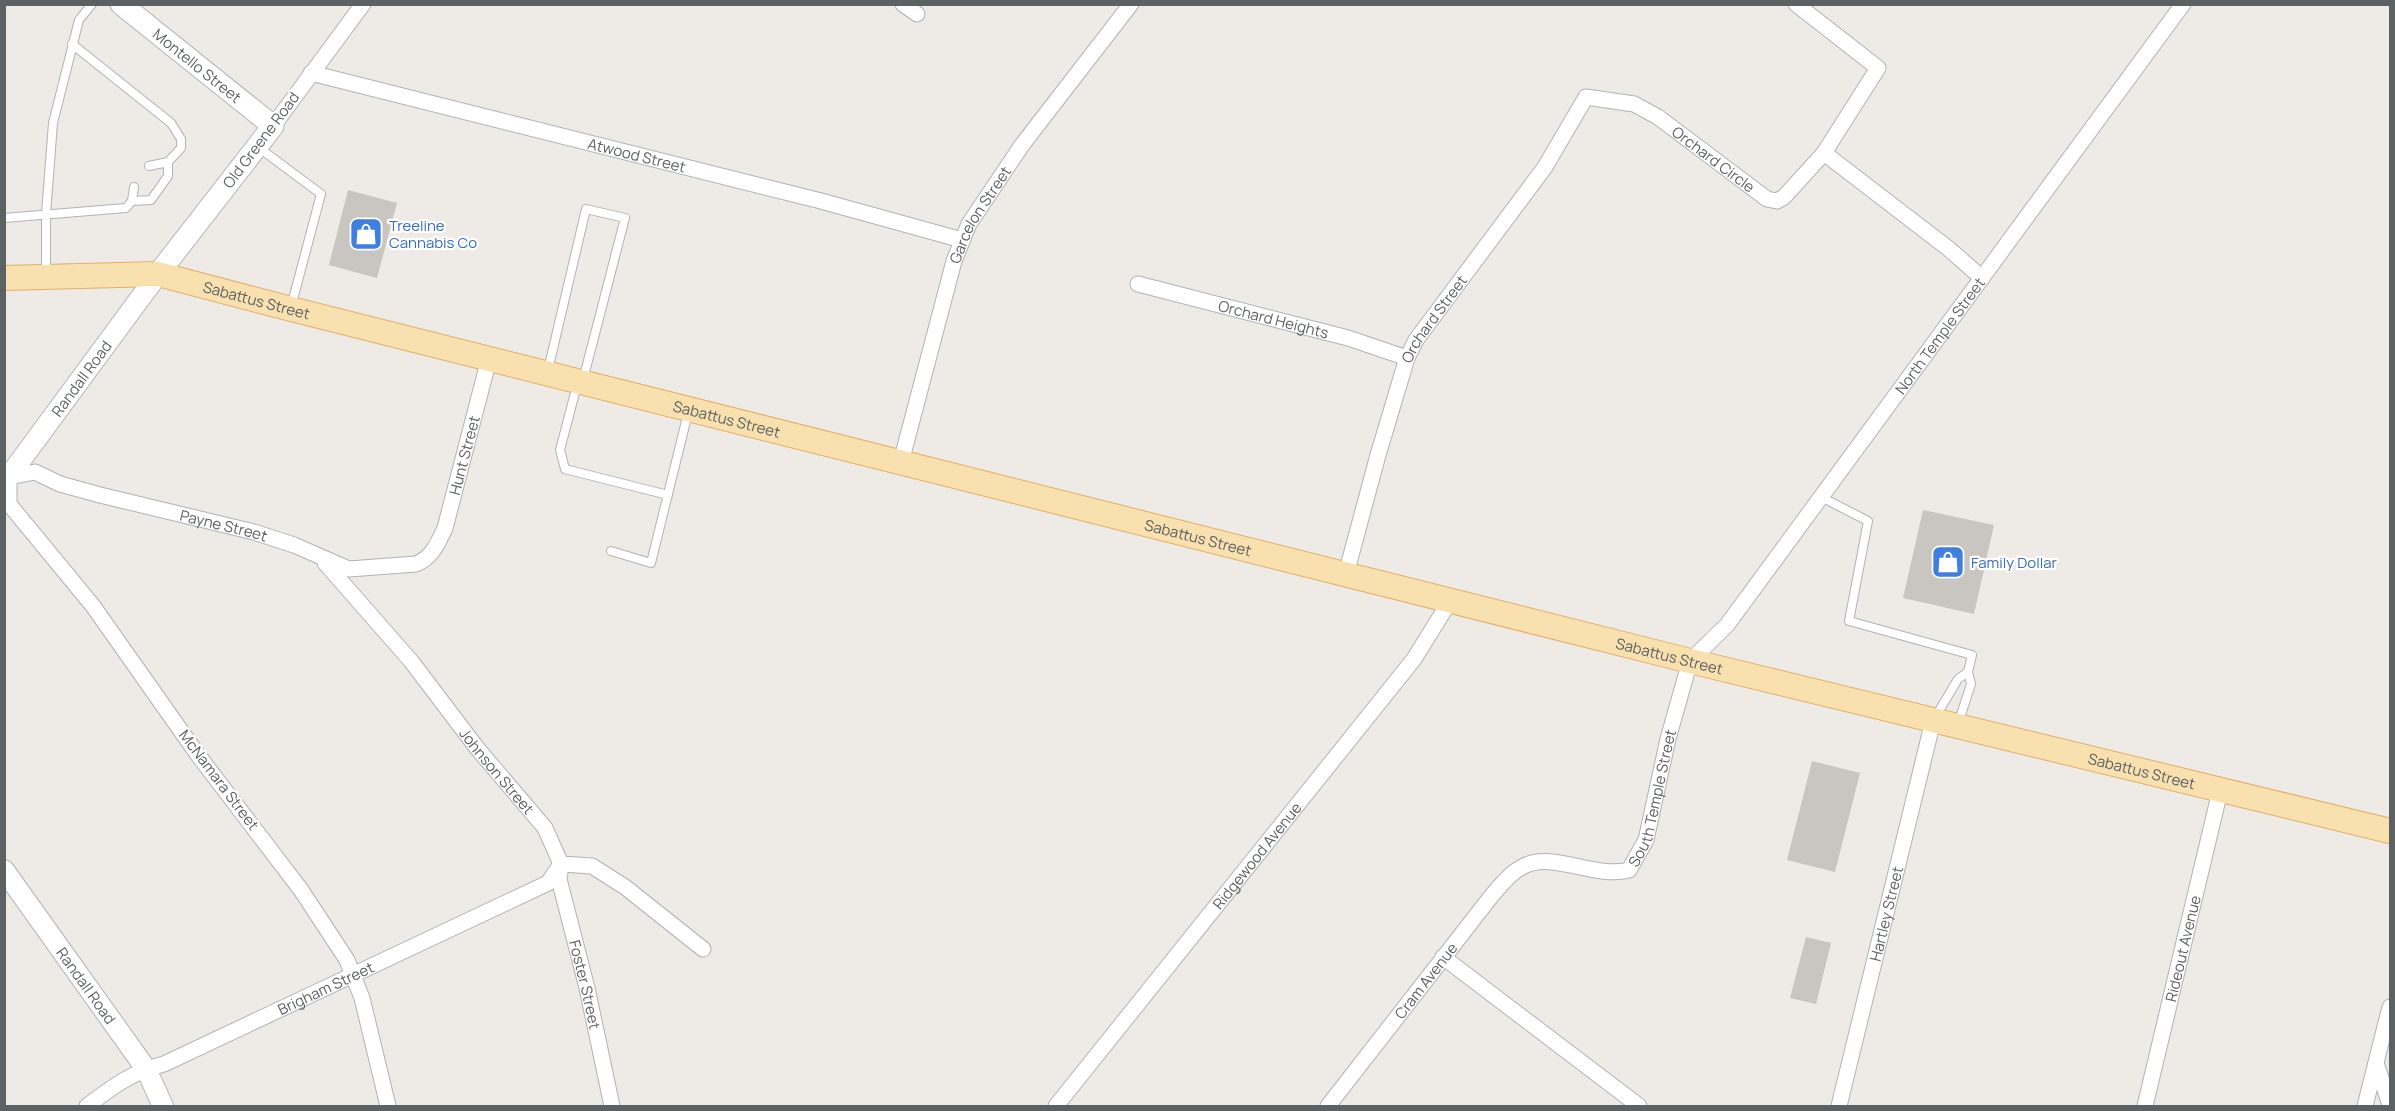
<svg xmlns="http://www.w3.org/2000/svg" width="2395" height="1111" font-family="Manrope,sans-serif">
	<rect width="100%" height="100%" fill="#eeeae5"/>
	<path fill="#c9c5c1" d="M348,190L397,203L377,278L329,265Z
		M1923,510L1994,525L1974,614L1903,598Z
		M1812,761L1860,773L1835,872L1787,860Z
		M1806,937L1831,943L1816,1004L1790,998Z"/>
	<g fill="none" stroke-linecap="round" stroke-linejoin="round">
		<g stroke="#b0b3b6" stroke-width="10">
			<path id="service" d="M72,44L171,123L181,139V148L168,162L149,166
				M258,147L321,194L291,307
				M132,201L151,200L168,176V162
				M4,218L126,208L132,201L134,187
				M46,274V214L53,123L79,20L92,4
				M548,370L586,209L625,218L583,380
				M577,385L560,450L565,469L668,495
				M1821,497L1868,521L1849,621L1972,655L1968,672L1971,684L1958,724
				M611,551L651,563L688,413
				M1936,716L1958,679L1968,672"/>
		</g>
		<g stroke="#b0b3b6" stroke-width="17">
			<g id="minor">
				<path d="M903,4L917,14"/>
				<path id="s1" d="M311,73L821,201L962,240"/>
				<path d="M273,126L363,4"/>
				<path d="M1824,153L1949,249L1982,278"/>
				<path id="s2" d="M1138,284L1348,338L1407,358"/>
				<path id="s3" d="M901,462L954,261L969,224L1022,145L1131,4"/>
				<path id="s4" d="M325,563L411,661L477,748L545,828L561,864L592,866L625,887L703,949"/>
				<path id="s5" d="M1346,574L1378,455L1407,358L1416,340L1545,167L1586,97L1634,104L1658,117L1767,199L1777,201L1784,197L1824,153L1878,68L1796,4"/>
				<path id="s6" d="M561,864L559,879L587,988L612,1106"/>
				<path d="M1443,957L1639,1106"/>
				<path d="M2376,1063L2390,1105"/>
				<path id="s7" d="M87,1106C111,1088 133,1071 164,1064L548,883L561,864"/>
				<path id="s8" d="M388,1106L362,998L347,960L301,890L198,755L93,606L9,504V477L35,472L60,484L100,495L254,532L294,545L349,569L416,564C432,558 438,543 445,528L489,359"/>
				<path id="s9" d="M1056,1106L1414,659L1450,601"/>
				<path id="s10" d="M1328,1106L1493,894C1502,884 1511,872 1524,866C1552,851 1595,879 1629,870L1646,840L1668,739L1690,661L1727,625L2183,4"/>
				<path id="s11" d="M1839,1106L1933,721"/>
				<path id="s12" d="M2145,1106L2220,791"/>
				<path d="M2365,1106L2390,1007"/>
			</g>
		</g>
		<g stroke="#b0b3b6" stroke-width="22">
			<g id="tertiary">
				<path id="s13" d="M4,483L158,274"/>
				<path id="s14" d="M4,870L146,1069L163,1106"/>
			</g>
		</g>
		<g stroke="#b1b5b8" stroke-width="23">
			<g id="secondary">
				<path id="s15" d="M121,4L273,126L158,274"/>
			</g>
		</g>
		<g stroke="#e5af66" stroke-width="26">
			<g id="primary">
				<path id="s16" d="M4,278L158,274L291,309L1690,661L2390,831"/>
			</g>
		</g>
		<use href="#service" stroke="#fff" stroke-width="8"/>
		<use href="#minor" stroke="#fff" stroke-width="15"/>
		<use href="#tertiary" stroke="#fff" stroke-width="20"/>
		<use href="#secondary" stroke="#fff" stroke-width="21"/>
		<use href="#primary" stroke="#f8e1af" stroke-width="24"/>
	</g>
	<defs>
		<g id="shop-square" transform="scale(1.725)"><rect x="-9" y="-9" width="18" height="18" rx="4" fill="#3f7fe0" stroke="#fff"/><path d="M-5-2.5h2.3a2.7 3.5 0 0 1 5.4 0H5L5.5 6h-11ZM-1.5-2.5h3a1.5 2.3 0 0 0-3 0Z" fill="#fff"/></g>
	</defs>
	<g fill-rule="evenodd">
		<use href="#shop-square" x="366" y="234"/>
		<use href="#shop-square" x="1948" y="562"/>
	</g>
	<g text-anchor="middle" dominant-baseline="central" stroke-width="4.5" stroke-linejoin="round" paint-order="stroke">
		<g font-size="15" fill="#5c6164" stroke="#fff">
			<text stroke="none"><textPath href="#s15" startOffset="98">Montello Street</textPath></text>
			<text transform="translate(261 140) rotate(-53)">Old Greene Road</text>
			<text stroke="none"><textPath href="#s1" startOffset="336">Atwood Street</textPath></text>
			<text stroke="none"><textPath href="#s5" startOffset="687">Orchard Circle</textPath></text>
			<text stroke="none"><textPath href="#s3" startOffset="261">Garcelon Street</textPath></text>
			<text stroke="none"><textPath href="#s16" startOffset="256">Sabattus Street</textPath></text>
			<text stroke="none"><textPath href="#s2" startOffset="140">Orchard Heights</textPath></text>
			<text stroke="none"><textPath href="#s5" startOffset="272">Orchard Street</textPath></text>
			<text stroke="none"><textPath href="#s10" startOffset="1047">North Temple Street</textPath></text>
			<text stroke="none"><textPath href="#s13" startOffset="130">Randall Road</textPath></text>
			<text stroke="none"><textPath href="#s16" startOffset="741">Sabattus Street</textPath></text>
			<text stroke="none"><textPath href="#s8" startOffset="1293">Hunt Street</textPath></text>
			<text stroke="none"><textPath href="#s8" startOffset="970">Payne Street</textPath></text>
			<text stroke="none"><textPath href="#s16" startOffset="1227">Sabattus Street</textPath></text>
			<text stroke="none"><textPath href="#s16" startOffset="1713">Sabattus Street</textPath></text>
			<text stroke="none"><textPath href="#s4" startOffset="270">Johnson Street</textPath></text>
			<text stroke="none"><textPath href="#s16" startOffset="2199">Sabattus Street</textPath></text>
			<text transform="translate(219 780) rotate(53)">McNamara Street</text>
			<text stroke="none"><textPath href="#s10" startOffset="494">South Temple Street</textPath></text>
			<text stroke="none"><textPath href="#s9" startOffset="321">Ridgewood Avenue</textPath></text>
			<text stroke="none"><textPath href="#s11" startOffset="198">Hartley Street</textPath></text>
			<text stroke="none"><textPath href="#s12" startOffset="162">Rideout Avenue</textPath></text>
			<text stroke="none"><textPath href="#s10" startOffset="159">Cram Avenue</textPath></text>
			<text stroke="none"><textPath href="#s6" startOffset="124">Foster Street</textPath></text>
			<text stroke="none"><textPath href="#s14" startOffset="142">Randall Road</textPath></text>
			<text stroke="none"><textPath href="#s7" startOffset="267">Brigham Street</textPath></text>
		</g>
		<g font-size="15" fill="#366cbe" stroke="#fff" text-anchor="start">
			<text x="389" y="225">Treeline<tspan x="389" dy="17">Cannabis Co</tspan></text>
			<text x="1971" y="562">Family Dollar</text>
		</g>
	</g>
	<rect width="2395" height="1111" fill="none" stroke="#5c6164" stroke-width="12"/>
</svg>
